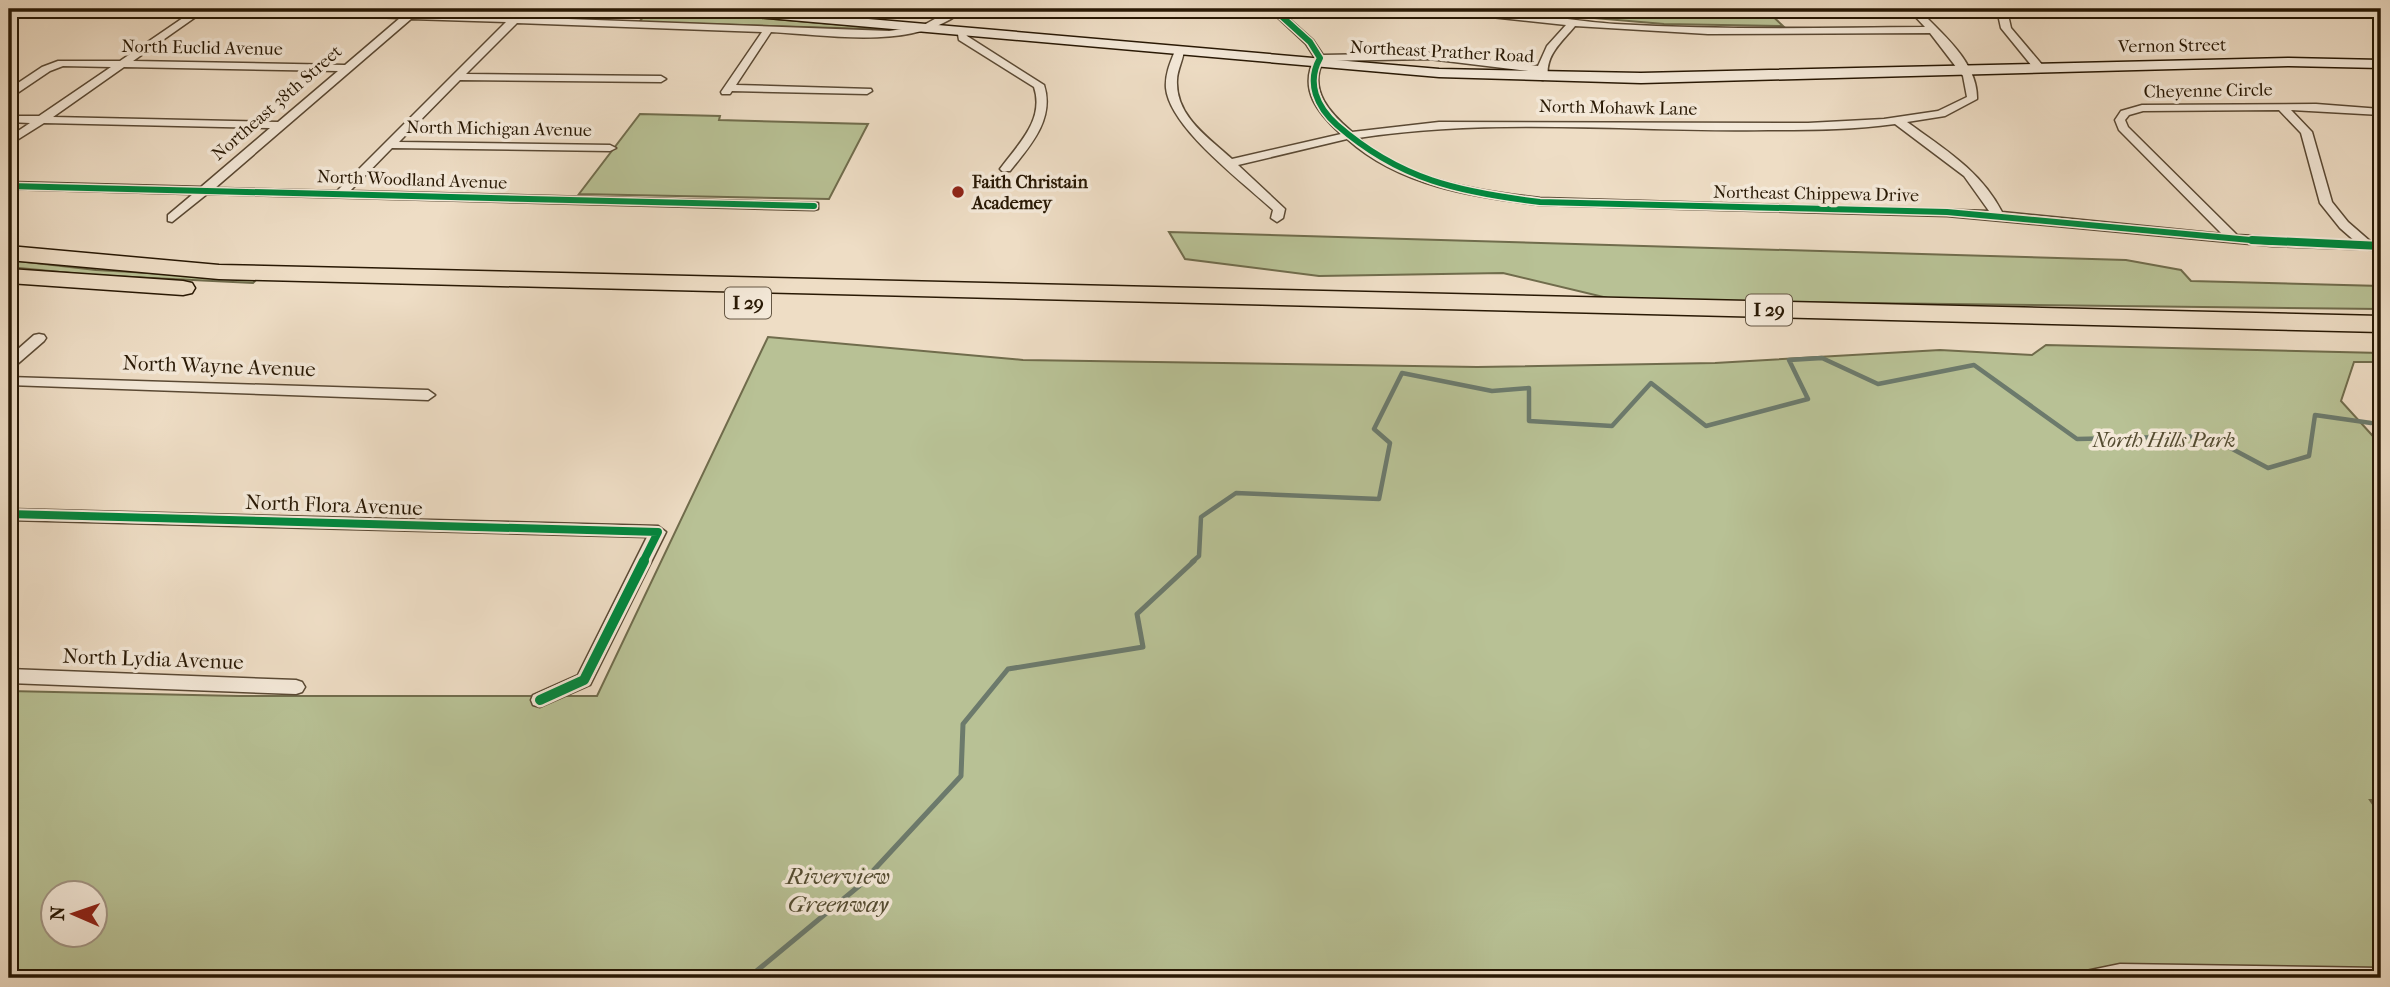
<svg xmlns="http://www.w3.org/2000/svg" width="2390" height="987" font-family="'IM FELL French Canon',serif">
	<rect width="100%" height="100%" fill="#eeddc5"/>
	<filter id="stains"><feTurbulence type="fractalNoise" baseFrequency=".00286" numOctaves="4"/><feColorMatrix values="0 0 0 0 .2 0 0 0 0 .09 0 0 0 0 .02 0 0 0 .5 -.17"/></filter>
	<radialGradient id="worn" r=".72"><stop offset=".6" stop-color="#630" stop-opacity="0"/><stop offset="1" stop-color="#630" stop-opacity=".3"/></radialGradient>
	<path fill="#b8c195" stroke="#706c4c" stroke-width="2" fill-rule="evenodd" d="M650,9H655L904,30L639,22Z
		M1488,9H1765L1783,26L1664,24Z
		M640,114L720,116L719,120L868,124L829,199L579,194Z
		M1169,232L2126,260L2181,270L2191,281L2381,286V309L1616,300L1503,273L1319,276L1185,259Z
		M9,260L96,270L257,279L253,283L91,275L9,267Z
		M768,337L1023,360L1477,367L1715,363L1940,350L2032,355L2046,345L2381,353V362H2354L2341,401L2381,445V800H2370L2381,816V977L2081,971L2066,978H9V691L239,696H597ZM52,892H94V934H52Z"/>
	<g fill="none" stroke-linecap="round" stroke-linejoin="round">
		<path stroke="#6c7a6c" stroke-width="4.5" d="M1192,562L1199,556L1201,517L1236,493L1379,499L1390,443L1374,429L1402,373L1492,391L1529,388V421L1612,426L1651,383L1706,426L1808,399L1789,360L1822,358L1878,384L1974,365L2077,439L2208,436L2268,468L2309,456L2315,415L2371,423"/>
		<path stroke="#6c7a6c" stroke-width="5" d="M748,978L859,886L961,776L963,724L1008,669L1143,647L1137,614L1194,561"/>
		<g stroke="#5a4934" stroke-width="3">
			<path id="minor" d="M196,9H207L133,61L345,65L400,18L233,12L228,9H302L889,31L922,26L953,9H965C916,51 831,35 771,32L736,85L871,89L872,91L867,94L732,91L730,94H722L721,92L762,32L517,23L466,74L661,76L666,79L661,82L460,80L399,142L610,145L616,148L610,151L392,148L350,191L818,203V209L814,210L207,194L172,222L168,221V215L193,194L9,189V182L201,187L270,128L44,123L9,145V137L30,123L9,122V116H39L111,67L63,66L50,71L13,96L9,97V89L42,67L58,61H120ZM411,19L506,22L337,191L215,188ZM124,67L338,71L278,122L53,117Z
				M1244,9L1279,11L1313,9L1286,16L1313,40L1323,55L1429,53L1538,66L1547,46L1566,25L1444,12L1439,9C1497,6 1557,20 1615,24C1718,30 1821,28 1925,27L1908,9H1918C1941,33 1978,62 1977,99L1945,116L1907,122C1943,148 1981,171 2002,212L2222,234L2119,130L2115,120L2121,111L2142,105L2316,104L2381,109V115L2291,110L2312,132L2332,202L2348,222L2371,242H2381V250L2272,246L1947,216L1540,205C1473,197 1399,186 1347,139L1238,165L1285,209L1283,218L1277,222L1271,218L1273,210C1243,182 1170,128 1166,88C1165,75 1170,63 1175,51L1184,49C1184,58 1177,70 1177,80C1175,116 1209,138 1232,159L1341,134C1318,113 1298,89 1315,58L1306,44L1276,16ZM1575,26L1708,34L1930,33L1963,76L1967,97L1938,111L1884,119L1808,123L1439,122L1352,132C1331,114 1308,91 1323,61L1429,59L1537,72L1539,79L1543,80L1548,77C1545,55 1562,42 1575,26ZM2279,110L2301,133L2320,203L2340,228L2356,242L2237,235L2128,127L2125,120L2129,115L2143,111ZM1895,124L1964,176L1989,211L1540,198C1478,191 1407,181 1358,138C1493,117 1632,132 1768,130C1810,130 1853,130 1895,124Z
				M2006,9H2016L2009,19L2011,28L2044,67V71H2036L2001,28L1999,19Z
				M957,29H963L967,36L1044,85C1055,119 1030,146 1010,171H1002L1000,169C1018,144 1045,120 1034,87L959,40Z
				M39,334L44,335L46,338L44,341L14,367L9,368V357L34,335Z
				M9,377L428,390L435,395L428,400L9,385Z
				M9,509L658,526L666,532L590,685L540,707L533,705L531,700L533,695L578,675L647,537L9,520Z
				M9,669L296,680L302,682L305,687L302,692L296,694L9,683Z
				M2120,964L2381,968V978H2083L2086,971Z"/>
		</g>
		<g stroke="#281804" stroke-width="3">
			<path id="secondary" d="M703,9H754L1439,69L1641,73L2289,58L2381,60V68L2289,66L1641,83L1439,77L710,13Z"/>
		</g>
		<g stroke="#281804" stroke-width="3">
			<path id="motorway" d="M9,246L219,265L2381,316V332L219,279L9,260Z
				M9,269L183,281L192,283L195,288L192,293L183,295L9,283Z"/>
		</g>
		<use href="#minor" fill="#f4e9d9" fill-rule="evenodd"/>
		<use href="#secondary" fill="#f4e9d9" fill-rule="evenodd"/>
		<use href="#motorway" fill="#eeddc5" fill-rule="evenodd"/>
		<g stroke="#f4e9d9" stroke-width="9">
			<path id="cycleway-far2" d="M1279,14L1310,42L1320,58C1306,83 1317,107 1337,125C1400,180 1459,192 1540,202L1947,212L2272,242
				M9,186L814,206"/>
		</g>
		<g stroke="#f4e9d9" stroke-width="12">
			<path id="cycleway-far1" d="M2252,240L2381,246
				M9,514L658,532L643,562"/>
		</g>
		<g stroke="#f4e9d9" stroke-width="15">
			<path id="cycleway" d="M540,700L584,680L644,561"/>
		</g>
		<use href="#cycleway-far2" stroke="#00873e" stroke-width="6"/>
		<use href="#cycleway-far1" stroke="#00873e" stroke-width="8"/>
		<use href="#cycleway" stroke="#00873e" stroke-width="10"/>
	</g>
	<circle fill="#8f2418" stroke="#f4e9d9" stroke-width="2.5" cx="958" cy="192" r="7"/>
	<g text-anchor="middle" dominant-baseline="central" stroke-width="7" stroke-linejoin="round" paint-order="stroke">
		<g font-size="18" fill="#281804" stroke="#f4e9d9">
			<text transform="translate(2172 46) rotate(-1)">Vernon Street</text>
			<text transform="translate(202 48) rotate(1)">North Euclid Avenue</text>
			<text transform="translate(1442 52) rotate(3)">Northeast Prather Road</text>
			<text transform="translate(2208 91) rotate(-1)">Cheyenne Circle</text>
			<text transform="translate(277 103) rotate(-41)">Northeast 38th Street</text>
			<text transform="translate(1618 108) rotate(1)">North Mohawk Lane</text>
			<text transform="translate(499 129) rotate(1)">North Michigan Avenue</text>
			<text transform="translate(412 180) rotate(2)">North Woodland Avenue</text>
			<text transform="translate(1816 194) rotate(1)">Northeast Chippewa Drive</text>
		</g>
		<g font-size="18" font-weight="bold" fill="#281804" stroke="#f4e9d9" text-anchor="start">
			<text x="972" y="182">Faith Christain<tspan x="972" dy="21">Academey</tspan></text>
		</g>
		<g fill="#f4e9d9" stroke="#655744" stroke-width="2">
			<rect x="725" y="287.5" width="46" height="31" rx="5"/>
			<rect x="1746" y="294.5" width="46" height="31" rx="5"/>
		</g>
		<g font-size="19" font-weight="bold" fill="#281804">
			<text x="748" y="303">I 29</text>
			<text x="1769" y="310">I 29</text>
		</g>
		<g font-size="21" fill="#281804" stroke="#f4e9d9">
			<text transform="translate(219 366) rotate(2)">North Wayne Avenue</text>
			<text transform="translate(334 505) rotate(2)">North Flora Avenue</text>
			<text transform="translate(153 659) rotate(2)">North Lydia Avenue</text>
		</g>
		<g font-size="21" font-style="italic" fill="#534b30" stroke="#f4e9d9">
			<text x="2164" y="440">North Hills Park</text>
		</g>
		<g font-size="24" font-style="italic" fill="#534b30" stroke="#f4e9d9">
			<text x="838" y="876">Riverview<tspan x="838" dy="28">Greenway</tspan></text>
		</g>
	</g>
	<rect width="2390" height="987" fill="none" stroke="#eeddc5" stroke-width="35"/>
	<rect x="10" y="10" width="2369" height="966" fill="none" stroke="#281804" stroke-width="3.5"/>
	<rect x="18" y="18" width="2355" height="952" fill="none" stroke="#281804" stroke-width="2"/>
	<g transform="translate(74 914) rotate(272)"><circle r="33" fill="#f4e9d9" stroke="#a29584" stroke-width="2"/>
	<path d="M0-5L12 26L0 18L-12 26Z" fill="#8f2418"/>
	<text y="-10" font-size="19" font-weight="bold" text-anchor="middle" fill="#281804">N</text>
	</g>
	<rect width="100%" height="100%" filter="url(#stains)"/>
	<rect width="100%" height="100%" fill="url(#worn)"/>
</svg>
